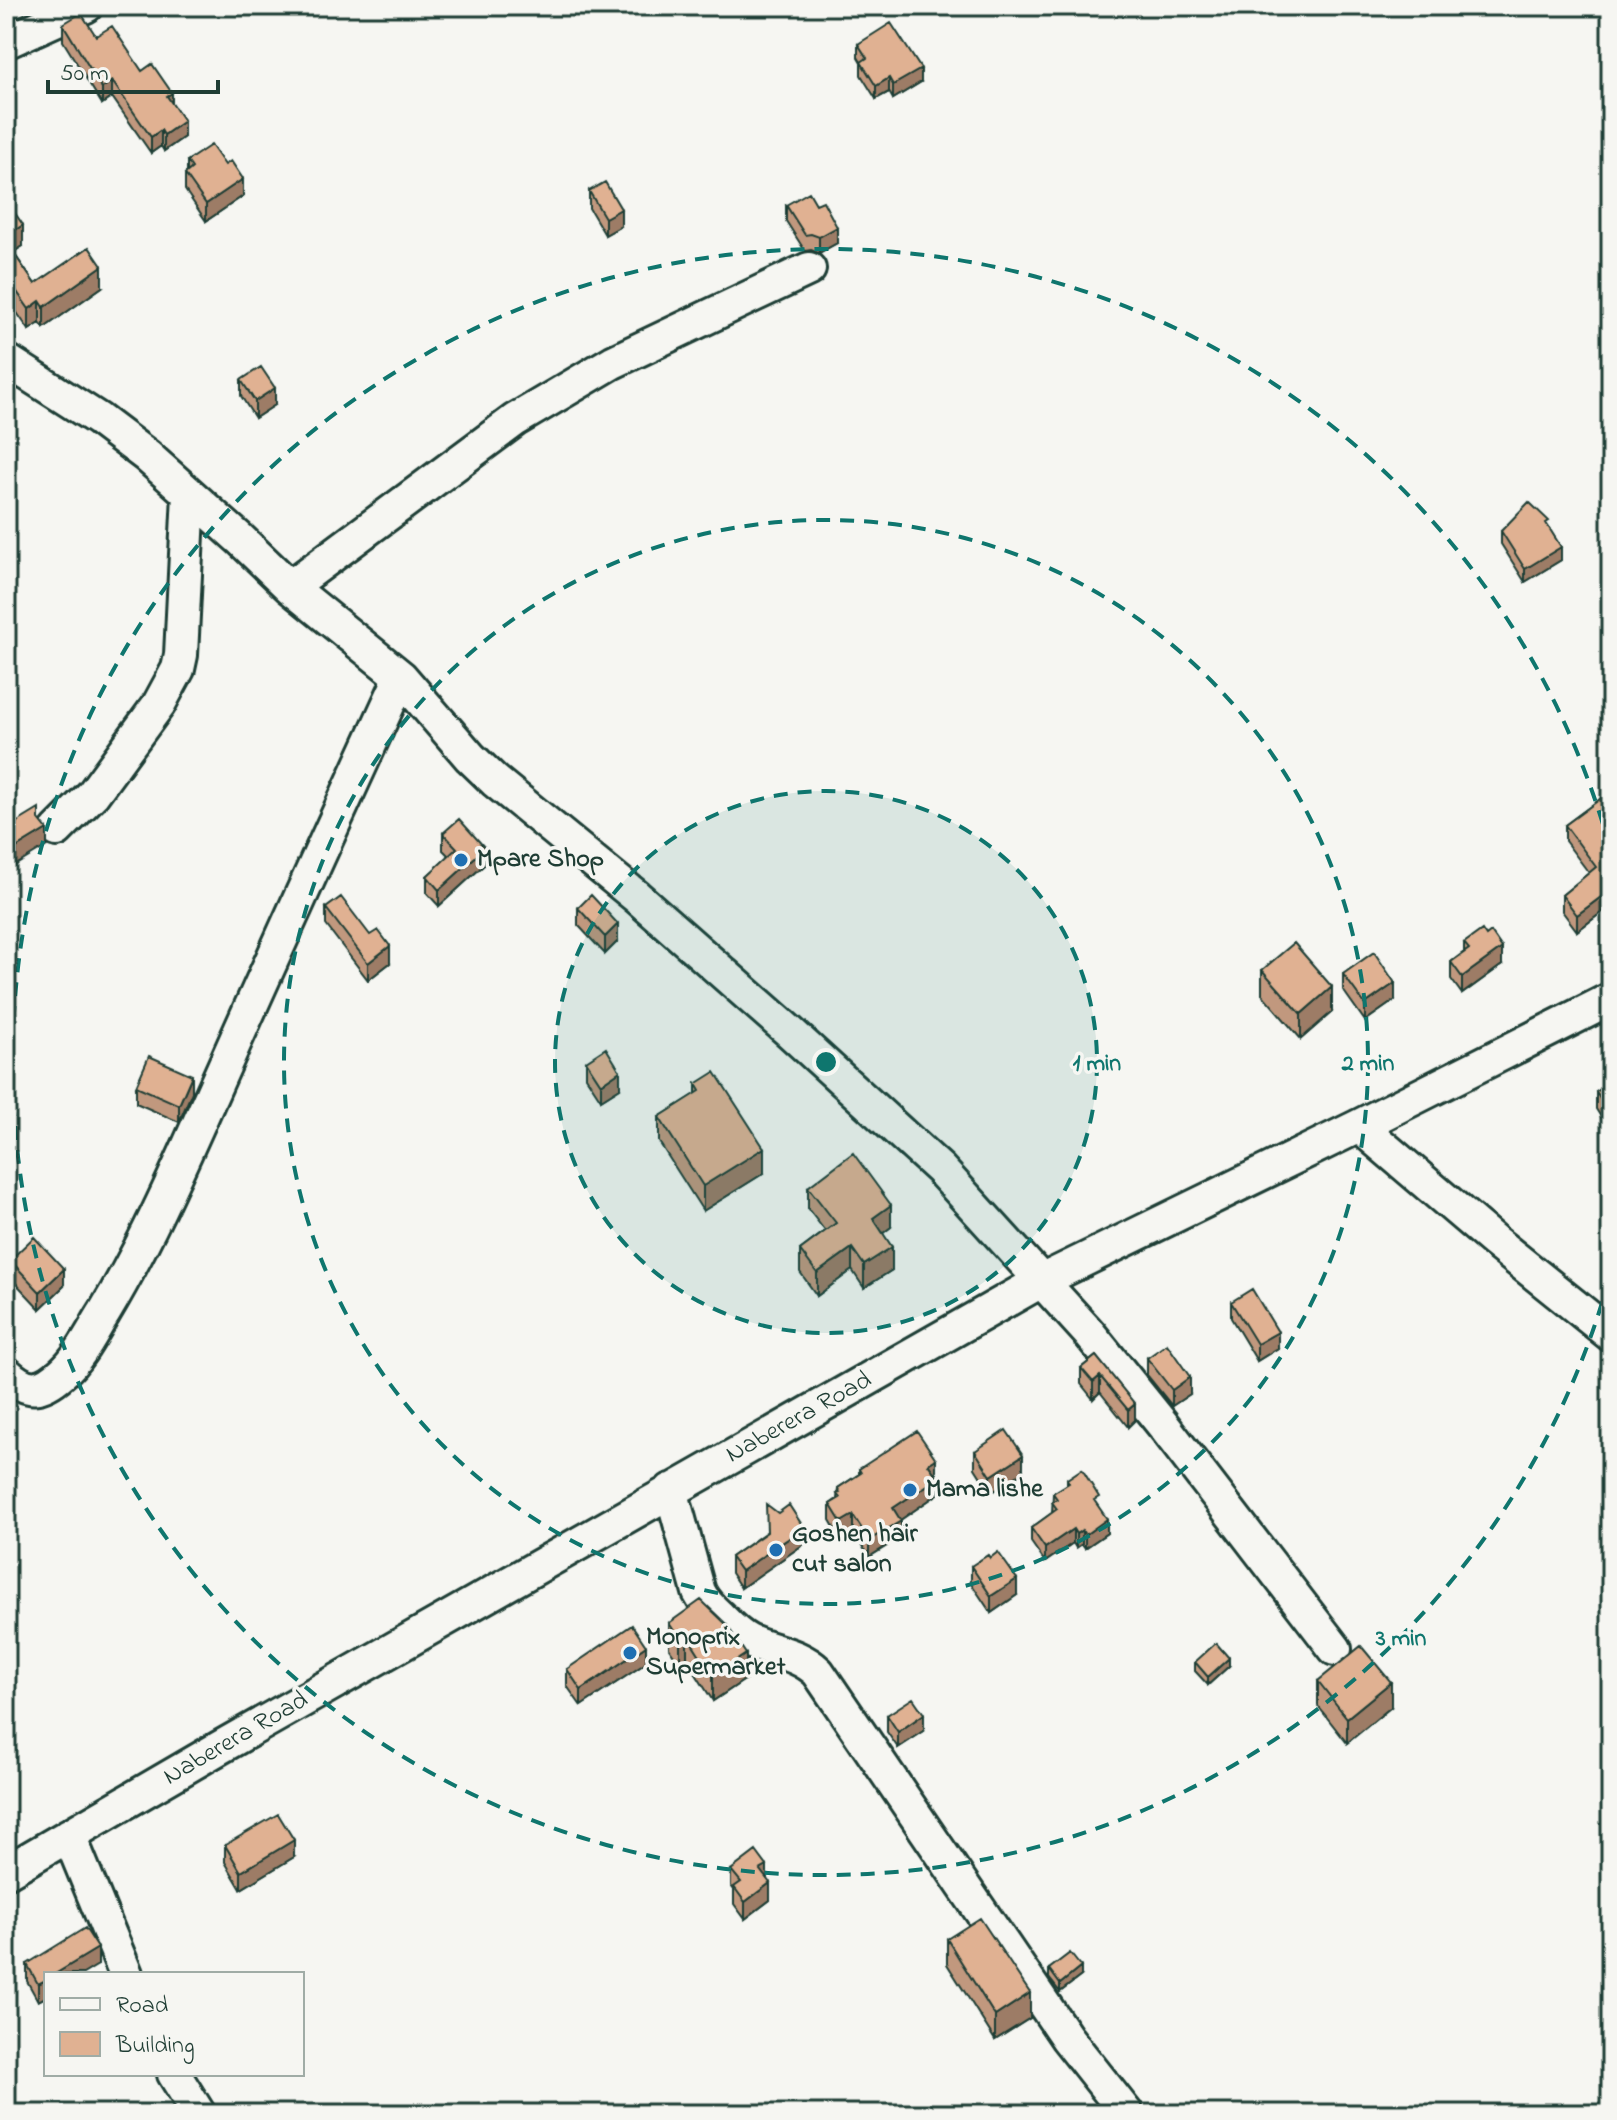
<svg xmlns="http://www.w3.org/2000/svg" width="1617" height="2120" font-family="'Indie Flower',sans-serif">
	<rect width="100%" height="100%" fill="#f6f6f2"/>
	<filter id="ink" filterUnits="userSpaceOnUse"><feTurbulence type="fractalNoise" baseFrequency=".0125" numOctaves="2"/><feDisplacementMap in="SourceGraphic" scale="16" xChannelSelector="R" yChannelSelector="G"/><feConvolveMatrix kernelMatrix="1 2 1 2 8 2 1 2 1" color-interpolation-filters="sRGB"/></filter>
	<g filter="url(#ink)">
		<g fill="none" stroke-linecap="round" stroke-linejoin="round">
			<g stroke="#1f3d34" stroke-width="38">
				<path id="minor" d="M6,42L86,6
					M6,360L98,419L147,456L240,539L290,587L401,677L470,757L495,781L637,897L790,1032L940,1169L1089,1333L1163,1425L1335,1649
					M290,587L515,420L613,362L809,269
					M57,830L93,794L159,704L178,669L181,655L189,494
					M1359,1126L1494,1241L1611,1335
					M6,1373C28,1393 41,1392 63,1372C80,1357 92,1332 104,1313C146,1243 178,1170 211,1096C273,956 337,816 401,677
					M671,1490L699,1592C704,1602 711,1609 719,1616C728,1625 737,1635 749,1641C773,1652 798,1653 818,1672L1067,2038L1127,2114
					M69,1835L126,1974
					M6,1872L219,1748L1041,1281L1359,1126L1611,999
					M174,2074L199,2114"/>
			</g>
			<use href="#minor" stroke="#f6f6f2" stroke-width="32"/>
		</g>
		<path fill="#c1987e" stroke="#1f3d34" stroke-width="2" d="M862,6H884L867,15Z
			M63,24L96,36L142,71L172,104L184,137L164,151L161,146L151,153L112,97L102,104L63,41Z
			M858,44L921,82L893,99L889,92L876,99L861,75V62L858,57Z
			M187,161L225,165L243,196L206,221L185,190V174L187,172Z
			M589,191L621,226L605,235L589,208Z
			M6,200L23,246L13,252L35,284L102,287L44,328L40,323L29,330L6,297Z
			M816,204L837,243L819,253L811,250L805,251L786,221V205Z
			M241,380L275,405L255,418L241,396Z
			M1549,528L1561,560L1525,582L1501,544V531Z
			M1611,791V910L1609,907L1577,931L1562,911V895L1589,873L1565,841V825Z
			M443,833L485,864L439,906L427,893V876L449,856L443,850Z
			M326,908L390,963L368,980L326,925Z
			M578,908L618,941L605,954L578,925Z
			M1464,943L1502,965L1462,994L1451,979V962L1464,952Z
			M1262,970L1332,1012L1301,1039L1262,994Z
			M1343,974L1395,1000L1365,1021L1343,990Z
			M586,1061L620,1088L601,1100L586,1077Z
			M1611,1083V1133L1596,1109V1092Z
			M696,1084L764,1173L703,1211L659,1142V1117L696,1094Z
			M136,1086L192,1092L179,1122L136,1103Z
			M808,1187L891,1227L883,1233L892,1270L864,1288L852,1270L817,1296L800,1272V1250L825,1231L808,1209Z
			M10,1260L64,1286L40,1309L10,1277Z
			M1231,1302L1278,1348L1257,1361L1231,1318Z
			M1096,1356L1135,1420L1128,1427L1100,1392L1093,1399L1081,1384V1368Z
			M1147,1358L1190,1394L1172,1406L1147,1375Z
			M975,1451L1023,1472L991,1493L975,1468Z
			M859,1469L936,1475L938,1494L900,1520L901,1537L869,1557L853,1531L841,1539L830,1520V1504L837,1499L838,1488L859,1474Z
			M1067,1479L1099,1508L1107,1533L1085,1548L1082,1544L1076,1548L1073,1543L1045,1562L1031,1542V1528L1052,1513L1053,1493L1067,1485Z
			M766,1532L804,1544L741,1588L731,1573V1557Z
			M971,1566L1017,1595L991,1613L971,1583Z
			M669,1623L746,1679L713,1701L687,1660L680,1664L669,1648Z
			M1195,1662L1229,1666L1208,1685L1195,1671Z
			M646,1663L581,1706L567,1686V1669Z
			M1318,1681L1391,1707L1347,1743L1318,1706Z
			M887,1715L924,1731L898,1748L887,1732Z
			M225,1845L294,1857L241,1889L225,1862Z
			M731,1870L767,1879L770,1900L745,1919L734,1904V1890L731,1886Z
			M947,1939L1030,2018L995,2040L947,1964Z
			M27,1964L98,1965L46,1974V1997L38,2001L27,1981Z
			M1049,1969L1081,1976L1060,1992L1049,1978Z"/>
		<path fill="#9d7c66" stroke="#1f3d34" stroke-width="2" d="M868,6H884L867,15V7Z
			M921,69V82L893,99V85Z
			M889,78V92L876,99V86Z
			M112,81V97L102,104V88Z
			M172,93V109L167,96Z
			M184,121V137L164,151V135Z
			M161,130V146L151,153V137Z
			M243,179V196L206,221V204Z
			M621,209V226L605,235V218Z
			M23,225V246L6,257V236Z
			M837,227V243L819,253V237Z
			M102,266V287L44,328V307Z
			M40,301V323L29,330V309Z
			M275,388V405L255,418V401Z
			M1561,547V560L1525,582V569Z
			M8,782V798L6,800V783Z
			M47,829V846L6,871V854Z
			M485,848V864L439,906V890Z
			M1609,891V907L1577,931V915Z
			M618,924V941L605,954V937Z
			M390,946V963L368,980V963Z
			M1502,948V965L1462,994V977Z
			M1395,983V1000L1365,1021V1004Z
			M1332,987V1012L1301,1039V1014Z
			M620,1071V1088L601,1100V1084Z
			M192,1075V1092L179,1122V1105Z
			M764,1148V1173L703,1211V1186Z
			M891,1205V1227L873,1241V1218Z
			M892,1247V1270L864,1288V1265Z
			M852,1248V1270L817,1296V1273Z
			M64,1269V1286L40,1309V1292Z
			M1278,1332V1348L1257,1361V1344Z
			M1100,1376V1392L1093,1399V1382Z
			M1190,1377V1394L1172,1406V1390Z
			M1135,1404V1420L1128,1427V1410Z
			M1023,1455V1472L991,1493V1476Z
			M936,1459V1475L928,1464Z
			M938,1478V1494L893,1525V1508Z
			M853,1515V1531L841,1539V1522Z
			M1107,1519V1533L1085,1548V1535Z
			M901,1521V1537L869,1557V1540Z
			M804,1528V1544L741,1588V1571Z
			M1073,1529V1543L1045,1562V1548Z
			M1082,1530V1544L1076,1548V1534Z
			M1017,1579V1595L991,1613V1596Z
			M687,1635V1660L680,1664V1640Z
			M646,1646V1663L581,1706V1690Z
			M746,1654V1679L713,1701V1676Z
			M1229,1658V1666L1208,1685V1677Z
			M1391,1682V1707L1347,1743V1718Z
			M924,1714V1731L898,1748V1732Z
			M294,1840V1857L241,1889V1872Z
			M767,1866V1882L760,1870Z
			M770,1883V1900L745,1919V1902Z
			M98,1948V1965L83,1974H55Z
			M1081,1967V1976L1060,1992V1984Z
			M46,1980V1997L38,2001V1984Z
			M1030,1993V2018L995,2040V2016Z"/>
		<path fill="#e0b192" stroke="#1f3d34" stroke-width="2" d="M81,13L96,36L112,26L142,71L152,64L172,93L167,96L184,121L164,135L161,130L151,137L112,81L102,88L63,24Z
			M891,23L921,69L893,85L889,78L876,86L861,62L867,58L858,44Z
			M211,145L225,165L231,161L243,179L206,204L185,174L192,168L187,161Z
			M605,182L621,209L605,218L589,191Z
			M809,192L816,204L823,201L837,227L819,237L811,234L805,235L786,205Z
			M6,200L23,225L6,236Z
			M6,242L35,284L89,247L102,266L44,307L40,301L29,309L6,276Z
			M261,367L275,388L255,401L241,380Z
			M1529,502L1549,521L1546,523L1561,547L1525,569L1501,531Z
			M1611,791V894L1609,891L1577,915L1562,895L1596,867L1565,825Z
			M39,809V819L47,829L6,854V829Z
			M459,819L485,848L439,890L427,876L457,848L443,833Z
			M591,895L618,924L605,937L578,908Z
			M341,897L370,935L378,930L390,946L368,963L326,908Z
			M1482,930L1486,936L1491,932L1502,948L1462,977L1451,962L1469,949L1464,943Z
			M1294,943L1332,987L1301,1014L1262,970Z
			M1374,952L1395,983L1365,1004L1343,974Z
			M606,1048L620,1071L601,1084L586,1061Z
			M149,1056L192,1075L179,1105L136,1086Z
			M715,1072L764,1148L703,1186L659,1117L700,1091L696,1084Z
			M1611,1083V1117L1596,1092Z
			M853,1153L891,1205L873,1218L892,1247L864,1265L852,1248L817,1273L800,1250L836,1223L808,1187Z
			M34,1237L64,1269L40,1292L10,1260Z
			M1252,1289L1278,1332L1257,1344L1231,1302Z
			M1167,1344L1190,1377L1172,1390L1147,1358Z
			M1096,1356L1135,1404L1128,1410L1100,1376L1093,1382L1081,1368Z
			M1006,1430L1023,1455L991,1476L975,1451Z
			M917,1431L936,1459L928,1464L938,1478L893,1508L901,1521L869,1540L853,1515L841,1522L830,1504L840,1498L837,1494L840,1493L838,1488L861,1473L859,1469Z
			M1082,1469L1099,1497L1094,1500L1107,1519L1085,1535L1082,1530L1076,1534L1073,1529L1045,1548L1031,1528L1057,1509L1052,1502L1057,1499L1053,1493L1069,1483L1067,1479Z
			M766,1504L778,1513L789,1505L804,1528L741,1571L731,1557L767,1532Z
			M998,1552L1017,1579L991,1596L971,1566L988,1555L990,1558Z
			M701,1600L726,1624L746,1654L713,1676L687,1635L680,1640L669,1623Z
			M632,1625L646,1646L581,1690L567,1669Z
			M1216,1643L1229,1658L1208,1677L1195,1662Z
			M1361,1646L1391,1682L1347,1718L1318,1681Z
			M913,1698L924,1714L898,1732L887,1715Z
			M278,1814L294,1840L241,1872L225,1845Z
			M756,1851L767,1866L760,1870L770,1883L745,1902L734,1887L741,1882L731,1870Z
			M980,1918L1030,1993L995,2016L947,1939Z
			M85,1928L98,1948L55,1974H46V1980L38,1984L27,1964Z
			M1070,1953L1081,1967L1060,1984L1049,1969Z"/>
	</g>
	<circle cx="826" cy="1062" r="271" fill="#0f766e" fill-opacity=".12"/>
	<g fill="none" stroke="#0f766e" stroke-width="4" stroke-dasharray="14 10">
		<circle cx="826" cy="1062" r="271"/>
		<circle cx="826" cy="1062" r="542"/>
		<path d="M1609 1279A813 813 0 1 1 1609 845"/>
	</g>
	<g fill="#1f6fb2" stroke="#f6f6f2" stroke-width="3">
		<circle cx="461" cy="860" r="8"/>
		<circle cx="910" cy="1490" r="8"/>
		<circle cx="776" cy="1550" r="8"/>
		<circle cx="630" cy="1653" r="8"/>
	</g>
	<g text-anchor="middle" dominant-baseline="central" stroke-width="7" stroke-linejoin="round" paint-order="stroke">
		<g font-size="26" font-weight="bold" fill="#1f3d34" stroke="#f6f6f2" text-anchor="start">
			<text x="477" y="860">Mpare Shop</text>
			<text x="926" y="1490">Mama lishe</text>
			<text x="792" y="1535">Goshen hair<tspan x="792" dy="30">cut salon</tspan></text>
			<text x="646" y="1638">Monoprix<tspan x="646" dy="30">Supermarket</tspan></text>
		</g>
		<g font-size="26" fill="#1f3d34" stroke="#f6f6f2">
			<text transform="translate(799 1418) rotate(-29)">Naberera Road</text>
			<text transform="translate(236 1739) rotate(-30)">Naberera Road</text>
		</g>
	</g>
	<circle cx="826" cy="1062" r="12" fill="#0f766e" stroke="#f6f6f2" stroke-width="4"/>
	<g font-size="24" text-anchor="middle" font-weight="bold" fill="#0f766e" stroke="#f6f6f2" stroke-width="7" stroke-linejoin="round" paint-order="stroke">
		<text x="1097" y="1070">1 min</text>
		<text x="1368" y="1070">2 min</text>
		<text x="1401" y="1645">3 min</text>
	</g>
	<rect width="1617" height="2120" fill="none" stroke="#f6f6f2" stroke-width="32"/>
	<rect x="16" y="16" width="1585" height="2088" fill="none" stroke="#1f3d34" stroke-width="3" filter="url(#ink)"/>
	<rect x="44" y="1972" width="260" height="104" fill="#f6f6f2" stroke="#a0aca6" stroke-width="2"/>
	<rect x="60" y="1998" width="40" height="12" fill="#f6f6f2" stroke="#a0aca6" stroke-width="2"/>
	<text x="116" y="2012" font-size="24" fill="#1f3d34">Road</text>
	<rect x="60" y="2032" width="40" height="24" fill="#e0b192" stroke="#a0aca6" stroke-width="2"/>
	<text x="116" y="2052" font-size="24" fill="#1f3d34">Building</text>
	<path d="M48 80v12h170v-12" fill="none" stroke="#1f3d34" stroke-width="4"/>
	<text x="60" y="80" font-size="24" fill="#1f3d34" stroke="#f6f6f2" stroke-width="6" paint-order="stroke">50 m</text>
</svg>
